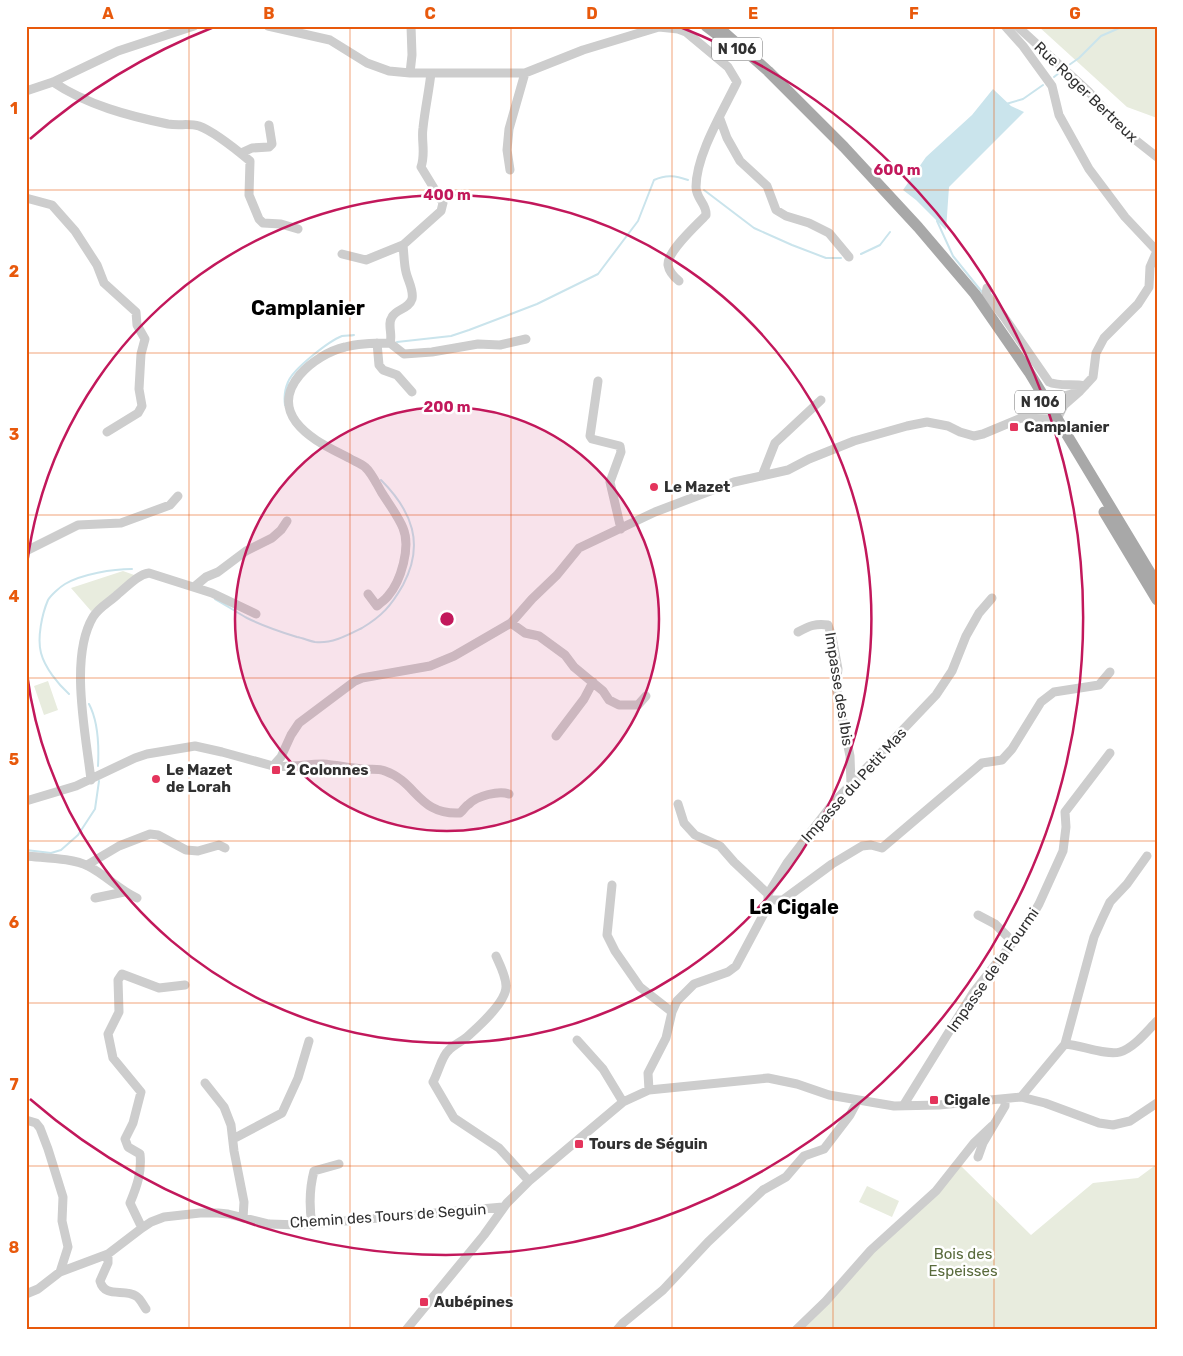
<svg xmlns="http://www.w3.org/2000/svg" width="1183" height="1356" font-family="Rubik,sans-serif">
	<rect width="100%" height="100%" fill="#fff"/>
	<path fill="#e8ecde" d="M1038,26H1157V118L1127,107Z
		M123,571L137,576L113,597L91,611L71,588Z
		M48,681L58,710L44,715L34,686Z
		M1157,1164V1330H802L871,1255L961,1166L1031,1235L1093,1183L1138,1178Z
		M867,1186L899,1201L892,1217L859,1202Z"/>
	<path fill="#cae4ec" d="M993,89L1011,106L1024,112L949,187L946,230L916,200L903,190L926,157L972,115Z"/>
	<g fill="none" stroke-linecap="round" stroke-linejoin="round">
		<path stroke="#cae4ec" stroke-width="2" d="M1069,65L1079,58L1101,36L1124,26
			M1054,77L1059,73
			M1006,104L1023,99L1043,85
			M704,190L754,228L792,245L826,258H841
			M937,221L953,256L982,292
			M861,254L880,245L890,232
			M397,342L451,336L469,330L537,304L598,274L638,221L654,180C667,174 676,176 688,180
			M285,405C284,398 285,389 288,382C293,369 329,341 342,336C346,335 351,336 354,335
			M215,599C226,605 236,612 247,618C263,626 281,632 297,637C303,638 309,641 315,642C332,644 348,635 362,628C382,616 391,606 403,585C425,544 412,511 381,480
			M69,694C58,684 45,668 41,653C37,638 42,614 48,600C51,595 60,587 65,584C82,574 113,569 132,569
			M89,704C98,721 99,747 98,766
			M26,850L51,853L61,850L78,835L95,809L99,781"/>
		<path stroke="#cdcdcd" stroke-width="9" d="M268,26L330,40L367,63L389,71L410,73H525L583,50L659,27L678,29L686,32L728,67L737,82C723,111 696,155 696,187C696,199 707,204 706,215C697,225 667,251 668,265C669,271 674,277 679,281
			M1005,26L1023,46L1052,86L1059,115L1089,169L1125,217L1157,251
			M1017,26L1088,91L1124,131L1157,157
			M410,73L412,55L411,26
			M53,82C87,105 129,116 168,124C179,126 189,123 199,126C213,131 238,151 250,161L249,195L259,219L263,223L281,224L298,229
			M26,91L53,82L118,51L194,26
			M720,119L727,138L740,161L767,186L776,210L786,216L809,223L829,233L849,257
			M241,153L252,148L269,147L272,144L269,125
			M510,170L507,150L509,129L525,73
			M26,198L52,205L75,231L97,265L104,283L136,312L137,325L145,339L141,354L139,389L142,406L138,413L107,432
			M342,254L366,260L403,245L441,211L443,203L421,167C426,153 421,141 423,128C425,109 429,91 431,73
			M987,288L986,294L1004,317L1049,382C1060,387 1073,383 1085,386
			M377,343L379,365L383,370L397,375L412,392
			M390,343L404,354L432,352L478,344L500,345L526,339
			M598,381L590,436L592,439L620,446L621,452L610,482L621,529
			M1044,397L1053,399L1075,393
			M1021,418L1030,406L1035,395
			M1057,419L1064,405L1080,391L1093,377L1096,353L1104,338L1138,304L1149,287L1150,267L1157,251
			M762,476L775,443L821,400
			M26,551L78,525L121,523L170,505L178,496
			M194,587L206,577L218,572L246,551L272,538L281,530L287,521
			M368,594L377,606C380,603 385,600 388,596C401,581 411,547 403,528C398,516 389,504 382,493C377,485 372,473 365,467C361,464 354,461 349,458C330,448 309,439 296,422C271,389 315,354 345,347C360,343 375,343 390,343C393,335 387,324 392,317C396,309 409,309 412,299C414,290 408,281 406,272C404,264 404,254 403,245
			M511,623L525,633L539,636L565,655L574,667L603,691L609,700L619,705H638L646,696
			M798,632C809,626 816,623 828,625L832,637L838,669L836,687L850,756L851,784
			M556,736L584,699L593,682
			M273,766C290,768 306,764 323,764C336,765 349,768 362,769C370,770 378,768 385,771C417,782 418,815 460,813C464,810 465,806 469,804C477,796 499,790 509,794
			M91,780C86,735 69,657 93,617C99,607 110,602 118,594C128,586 137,575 149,573L212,593L256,614
			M26,801L76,786L135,758L147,754L195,746L222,752L273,766L281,757L291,735L299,723L355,681L362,678L430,666L454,656L511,623L532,599L557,575L579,548L655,512L734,482L788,470L809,459L854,441L907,426L927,422L948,426L960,432L974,436L983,434L1021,418L1050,419
			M678,804L684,823L695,835L720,846L734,862L768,894
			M26,856C44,858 73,858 88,866C106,875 119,890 137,898
			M87,865L119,846L150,834L158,835L186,850L198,851L219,845L225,848
			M612,885L607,935L615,951L640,987L672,1012
			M95,898L124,892
			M769,900H783L832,864L862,846L871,845L882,848L982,763L1002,760L1012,749L1041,702L1054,692L1099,685L1110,672
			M978,915L995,924L1013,942
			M496,956C500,965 506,976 506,986C507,1002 478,1027 467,1037C461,1042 453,1045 448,1051C442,1056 438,1073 433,1082L454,1118L499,1148L529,1181
			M577,1040L603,1069L623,1102
			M1065,1044L1094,937L1102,919L1110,902L1127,884L1147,856
			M205,1083L224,1107L231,1125L234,1151L244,1202L243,1218
			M649,1090L648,1073L666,1038L672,1012L677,1001L694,984L728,972L736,966L768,906V894L787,863L834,802L936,695L952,671L966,636L979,613L992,598
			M1021,1097L1065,1044C1081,1045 1106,1056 1120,1052C1134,1048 1147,1031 1157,1021
			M903,1106L973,993L1028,923L1039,904L1063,851L1066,827L1065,812L1110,753
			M26,1120L36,1123L40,1128L48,1149L63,1197L62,1221L68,1247L60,1272
			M233,1139L282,1113L298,1078L309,1041
			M978,1157L983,1143L1005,1106V1099
			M312,1225C309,1206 309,1190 314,1171L339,1164
			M142,1228L130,1203C137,1186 142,1172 140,1154L128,1147L125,1139L133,1123L141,1092L113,1058L108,1034L119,1012L118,980L122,974L159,988L185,985
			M108,1254V1263L100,1281C105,1299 124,1288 136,1296C140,1298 143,1305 146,1309
			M26,1294L38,1289L60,1272L108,1254L142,1228L151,1222L164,1217L200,1213H218L228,1214L269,1224L300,1225L503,1207
			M406,1330L484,1235L507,1203L529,1181L623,1102L649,1090L768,1078L797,1084L829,1095L894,1106L939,1105L1021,1097L1045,1103L1099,1123L1113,1125L1130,1121L1157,1103
			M617,1330L623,1323L663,1290L708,1242L763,1190L786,1177L804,1156L824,1149L850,1115L858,1100
			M796,1330L826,1301L871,1250L936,1191L974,1143L992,1126"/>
		<path stroke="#a8a8a8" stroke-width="11" d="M706,26L722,38
			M717,26L768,71L844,147L918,227L975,294L1029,372L1157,584
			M1104,512L1157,600"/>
	</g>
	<path fill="none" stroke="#e8590c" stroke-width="1" stroke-opacity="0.55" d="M189,26V1330M350,26V1330M511,26V1330M672,26V1330M833,26V1330M994,26V1330M26,190H1157M26,353H1157M26,515H1157M26,678H1157M26,841H1157M26,1003H1157M26,1166H1157"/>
	<circle cx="447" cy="619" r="212" fill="#c2185b" fill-opacity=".12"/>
	<g fill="none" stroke="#c2185b" stroke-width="2.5">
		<circle cx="447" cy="619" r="212"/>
		<path d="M27 564A424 424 0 1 1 27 674"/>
		<path d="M30 139A636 636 0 0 1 214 27M680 27A636 636 0 1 1 30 1099"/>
	</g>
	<g fill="#e4345c" stroke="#fff" stroke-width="2">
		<rect x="1009" y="422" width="10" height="10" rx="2.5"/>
		<circle cx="654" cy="487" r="5"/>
		<rect x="271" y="765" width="10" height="10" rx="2.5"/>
		<circle cx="156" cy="779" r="5"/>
		<rect x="929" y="1095" width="10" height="10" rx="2.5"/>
		<rect x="574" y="1139" width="10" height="10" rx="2.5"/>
		<rect x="419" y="1297" width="10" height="10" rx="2.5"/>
	</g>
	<g text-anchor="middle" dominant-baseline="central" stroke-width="5" stroke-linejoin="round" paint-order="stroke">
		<g fill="#fff" stroke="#6e6e6e" stroke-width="1">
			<rect x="712" y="37.5" width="50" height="23" rx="4"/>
			<rect x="1015" y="390.5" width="50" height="23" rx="4"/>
		</g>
		<g font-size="14" font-weight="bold" fill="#303030">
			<text x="737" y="49">N 106</text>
			<text x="1040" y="402">N 106</text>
		</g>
		<g font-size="15" fill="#303030" stroke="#fff">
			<text transform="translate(1086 92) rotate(44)">Rue Roger Bertreux</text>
			<text transform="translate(839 689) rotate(81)">Impasse des Ibis</text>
			<text transform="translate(854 785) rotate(-48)">Impasse du Petit Mas</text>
			<text transform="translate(993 970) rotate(-55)">Impasse de la Fourmi</text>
			<text transform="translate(388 1216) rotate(-4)">Chemin des Tours de Seguin</text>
		</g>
		<g font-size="15" font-weight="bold" fill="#303030" stroke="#fff" text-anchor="start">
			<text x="1024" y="427">Camplanier</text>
			<text x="664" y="487">Le Mazet</text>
			<text x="166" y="770">Le Mazet<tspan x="166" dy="17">de Lorah</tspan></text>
			<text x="286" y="770">2 Colonnes</text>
			<text x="944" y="1100">Cigale</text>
			<text x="589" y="1144">Tours de Séguin</text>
			<text x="434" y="1302">Aubépines</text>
		</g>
		<g font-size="15" fill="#5a6b3d" stroke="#fff">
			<text x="963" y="1254">Bois des<tspan x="963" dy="17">Espeisses</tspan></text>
		</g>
		<g font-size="20" font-weight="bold" fill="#000" stroke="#fff">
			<text x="308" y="308">Camplanier</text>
			<text x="794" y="907">La Cigale</text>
		</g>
	</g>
	<circle cx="447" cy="619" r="8" fill="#c2185b" stroke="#fff" stroke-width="2.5"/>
	<g font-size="15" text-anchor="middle" font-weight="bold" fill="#c2185b" stroke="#fff" stroke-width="5" stroke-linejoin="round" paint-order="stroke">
		<text x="897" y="175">600 m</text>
		<text x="447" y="200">400 m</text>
		<text x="447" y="412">200 m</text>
	</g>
	<rect width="1183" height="1356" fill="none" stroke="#ffffff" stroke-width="55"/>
	<rect x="28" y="28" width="1128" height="1300" fill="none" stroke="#e8590c" stroke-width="2"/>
	<g font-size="16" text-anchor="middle" font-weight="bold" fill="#e8590c">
		<text x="108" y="19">A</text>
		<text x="269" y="19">B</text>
		<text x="430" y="19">C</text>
		<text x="592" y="19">D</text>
		<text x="753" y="19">E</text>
		<text x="914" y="19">F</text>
		<text x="1075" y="19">G</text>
		<text x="14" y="114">1</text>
		<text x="14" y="277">2</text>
		<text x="14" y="440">3</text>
		<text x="14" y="602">4</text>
		<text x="14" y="765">5</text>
		<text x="14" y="928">6</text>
		<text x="14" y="1090">7</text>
		<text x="14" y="1253">8</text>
	</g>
</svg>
